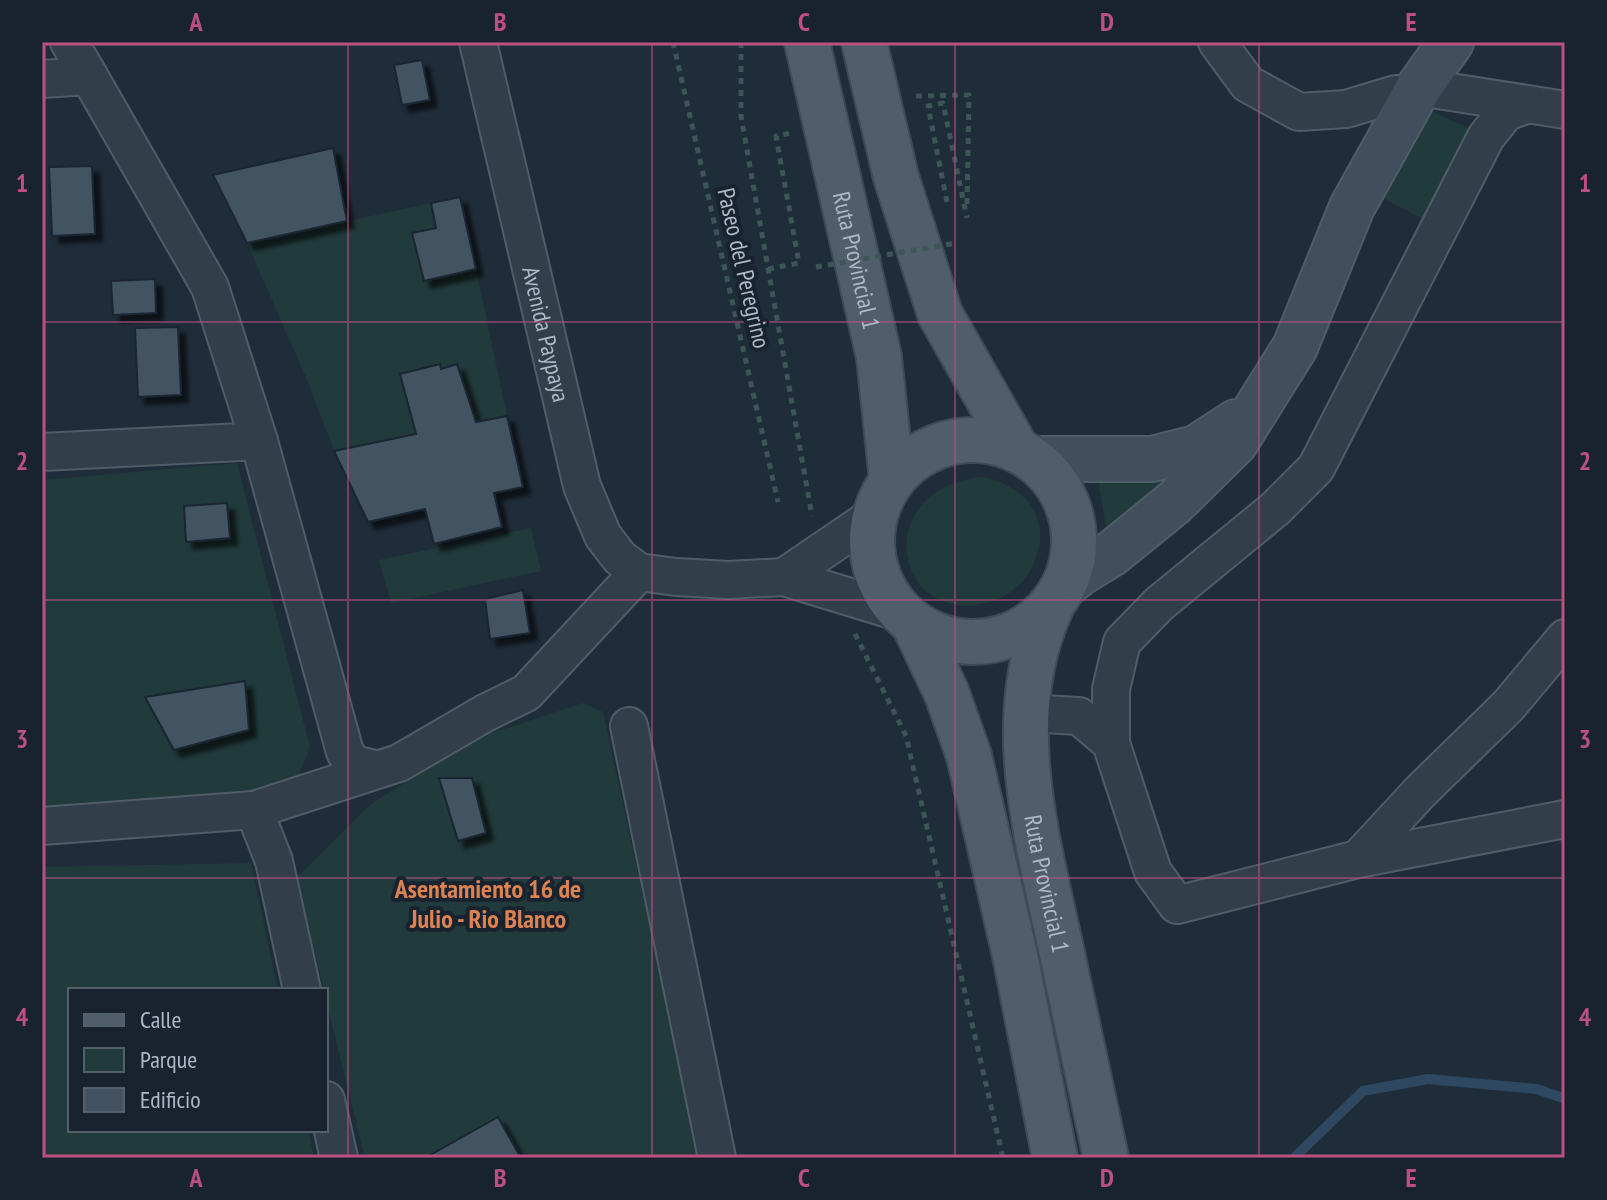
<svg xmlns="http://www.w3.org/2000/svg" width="1607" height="1200" font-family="'PT Sans Narrow',sans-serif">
	<defs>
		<filter id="shadow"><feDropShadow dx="7" dy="7" stdDeviation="2" flood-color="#0009"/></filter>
	</defs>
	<rect width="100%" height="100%" fill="#1f2d3a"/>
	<path fill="#213a3b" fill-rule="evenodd" d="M1425,108L1473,130L1426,221L1375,194Z
		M431,203L436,228L412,234L424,280L476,269L507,416L334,451L308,382L247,243Z
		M237,463L310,747L292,792L42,808V480Z
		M1176,475L1108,541L1098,478Z
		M982,477C1030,486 1056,525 1030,571C1021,587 1004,599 986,603C892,625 870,488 982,477Z
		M531,528L541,571L391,603L379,560Z
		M583,703L603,712L700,1158H365L326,1000V990H324L296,878L371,804L474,739ZM439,778H472L485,833L458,841Z
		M251,863L278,990H70V1130H308L314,1158H42V867Z"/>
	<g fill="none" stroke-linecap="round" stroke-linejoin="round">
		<path stroke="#2f4861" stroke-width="10" d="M1294,1158L1363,1091L1428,1079L1537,1089L1565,1099"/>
	</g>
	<path fill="#425262" stroke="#1a2531" stroke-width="2" filter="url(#shadow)" d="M422,60L430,100L402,105L394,65Z
		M333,148L347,221L247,243L213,175Z
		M92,166L95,234L52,236L49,167Z
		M460,197L476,269L424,281L412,233L436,228L431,203Z
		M155,279L156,313L113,315L111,281Z
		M178,327L181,395L138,397L135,328Z
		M440,364L441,369L457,364L476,422L507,416L523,487L494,493L502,527L434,544L425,509L368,522L334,451L416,434L400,374Z
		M227,503L230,538L186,542L184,506Z
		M523,590L530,633L490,639L485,599Z
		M245,681L249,730L174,750L145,697Z
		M439,778H472L486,833L458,841Z
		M498,1117L521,1158H425Z"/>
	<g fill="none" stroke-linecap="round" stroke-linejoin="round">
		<g stroke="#505c68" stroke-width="40">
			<g id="street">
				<path d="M69,42L89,76"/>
				<path id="s1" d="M478,42L582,486L603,536L620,558L639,572L676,577L728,580L784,577L902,613"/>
				<path d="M1217,42L1248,84L1299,112L1346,109L1396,94"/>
				<path d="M42,79L89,76L210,287L259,441L42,452"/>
				<path d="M1419,87L1565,110"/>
				<path d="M259,441L345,752L353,764L375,769"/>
				<path d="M784,577L875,515"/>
				<path d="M1025,713L1079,716L1111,743L1153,872L1177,905L1358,859L1565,819"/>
				<path d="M629,726L717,1158"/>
				<path d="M1111,743V689L1122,642L1159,604L1275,509L1316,468L1486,137L1506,112L1526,105"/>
				<path d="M42,826L254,810"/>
				<path d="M1358,859L1420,792L1508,706L1565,638"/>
				<path d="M302,990L274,861L254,810L399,763L485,713L526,693L639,572"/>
				<path d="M326,1100L339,1158"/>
			</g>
		</g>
		<g stroke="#505c68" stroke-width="48">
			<path id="secondary" d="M1032,459H1152L1196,448L1236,422
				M1065,585L1080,573L1111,554L1174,503L1235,443L1295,347L1352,207L1419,87L1451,42"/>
		</g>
		<g stroke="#3f4a57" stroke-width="48">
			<g id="primary">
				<path id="s2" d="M807,42L879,357L892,480"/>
				<path d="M864,42L896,177L940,314L1017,450"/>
				<circle cx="973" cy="541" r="101"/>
				<path id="s3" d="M1051,607C1001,717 1037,837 1061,949C1076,1018 1091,1088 1106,1158"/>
				<path d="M914,624L947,694L969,756L1015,955L1055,1158"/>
			</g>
		</g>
		<path stroke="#3b5655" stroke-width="5" stroke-dasharray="6 6" stroke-linecap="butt" d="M673,42L778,502
			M741,42V116L812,516
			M916,96L969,95L967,209
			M947,202L928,106L943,103L967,218
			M768,269L799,263L776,136L792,133
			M855,634L906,736L1003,1158"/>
		<use href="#street" stroke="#323e4a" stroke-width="36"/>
		<use href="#secondary" stroke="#404e5e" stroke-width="44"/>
		<use href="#primary" stroke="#505e6b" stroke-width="44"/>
		<path stroke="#3b5655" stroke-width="5" stroke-dasharray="6 6" stroke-linecap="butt" d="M816,267L956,243"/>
	</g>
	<path fill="none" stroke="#bb5081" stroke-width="2" stroke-opacity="0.55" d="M348,42V1158M652,42V1158M955,42V1158M1259,42V1158M42,322H1565M42,600H1565M42,878H1565"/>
	<g text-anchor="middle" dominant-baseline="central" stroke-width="8" stroke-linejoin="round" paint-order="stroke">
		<g font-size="24" fill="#adb9c7" stroke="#18232f">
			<text stroke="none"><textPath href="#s2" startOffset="224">Ruta Provincial 1</textPath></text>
			<text transform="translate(744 268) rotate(77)">Paseo del Peregrino</text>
			<text stroke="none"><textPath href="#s1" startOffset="300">Avenida Paypaya</textPath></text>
			<text stroke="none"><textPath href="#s3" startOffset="282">Ruta Provincial 1</textPath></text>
		</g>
		<g font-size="26" font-weight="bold" fill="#dd8352" stroke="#18232f">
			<text x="488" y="888">Asentamiento 16 de<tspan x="488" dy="30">Julio - Rio Blanco</tspan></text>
		</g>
	</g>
	<rect width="1607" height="1200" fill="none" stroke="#18232f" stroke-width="88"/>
	<rect x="68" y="988" width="260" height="144" fill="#18232f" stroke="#545f6c" stroke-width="2"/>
	<rect x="84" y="1014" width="40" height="12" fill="#505e6b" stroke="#545f6c" stroke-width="2"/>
	<text x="140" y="1028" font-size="24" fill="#adb9c7">Calle</text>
	<rect x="84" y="1048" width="40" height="24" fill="#213a3b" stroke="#545f6c" stroke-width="2"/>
	<text x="140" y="1068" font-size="24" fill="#adb9c7">Parque</text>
	<rect x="84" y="1088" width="40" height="24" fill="#425262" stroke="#545f6c" stroke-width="2"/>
	<text x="140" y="1108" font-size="24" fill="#adb9c7">Edificio</text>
	<rect x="44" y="44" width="1519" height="1112" fill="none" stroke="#bb5081" stroke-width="3"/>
	<g font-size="26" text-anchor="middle" font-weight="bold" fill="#bb5081">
		<text x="196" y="31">A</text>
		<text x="500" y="31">B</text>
		<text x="804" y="31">C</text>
		<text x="1107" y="31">D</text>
		<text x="1411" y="31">E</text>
		<text x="22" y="192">1</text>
		<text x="1585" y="192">1</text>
		<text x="22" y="470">2</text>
		<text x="1585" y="470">2</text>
		<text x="22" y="748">3</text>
		<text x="1585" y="748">3</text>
		<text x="22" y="1026">4</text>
		<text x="1585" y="1026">4</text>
		<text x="196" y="1187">A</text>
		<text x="500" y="1187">B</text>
		<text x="804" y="1187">C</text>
		<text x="1107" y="1187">D</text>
		<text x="1411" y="1187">E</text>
	</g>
</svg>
